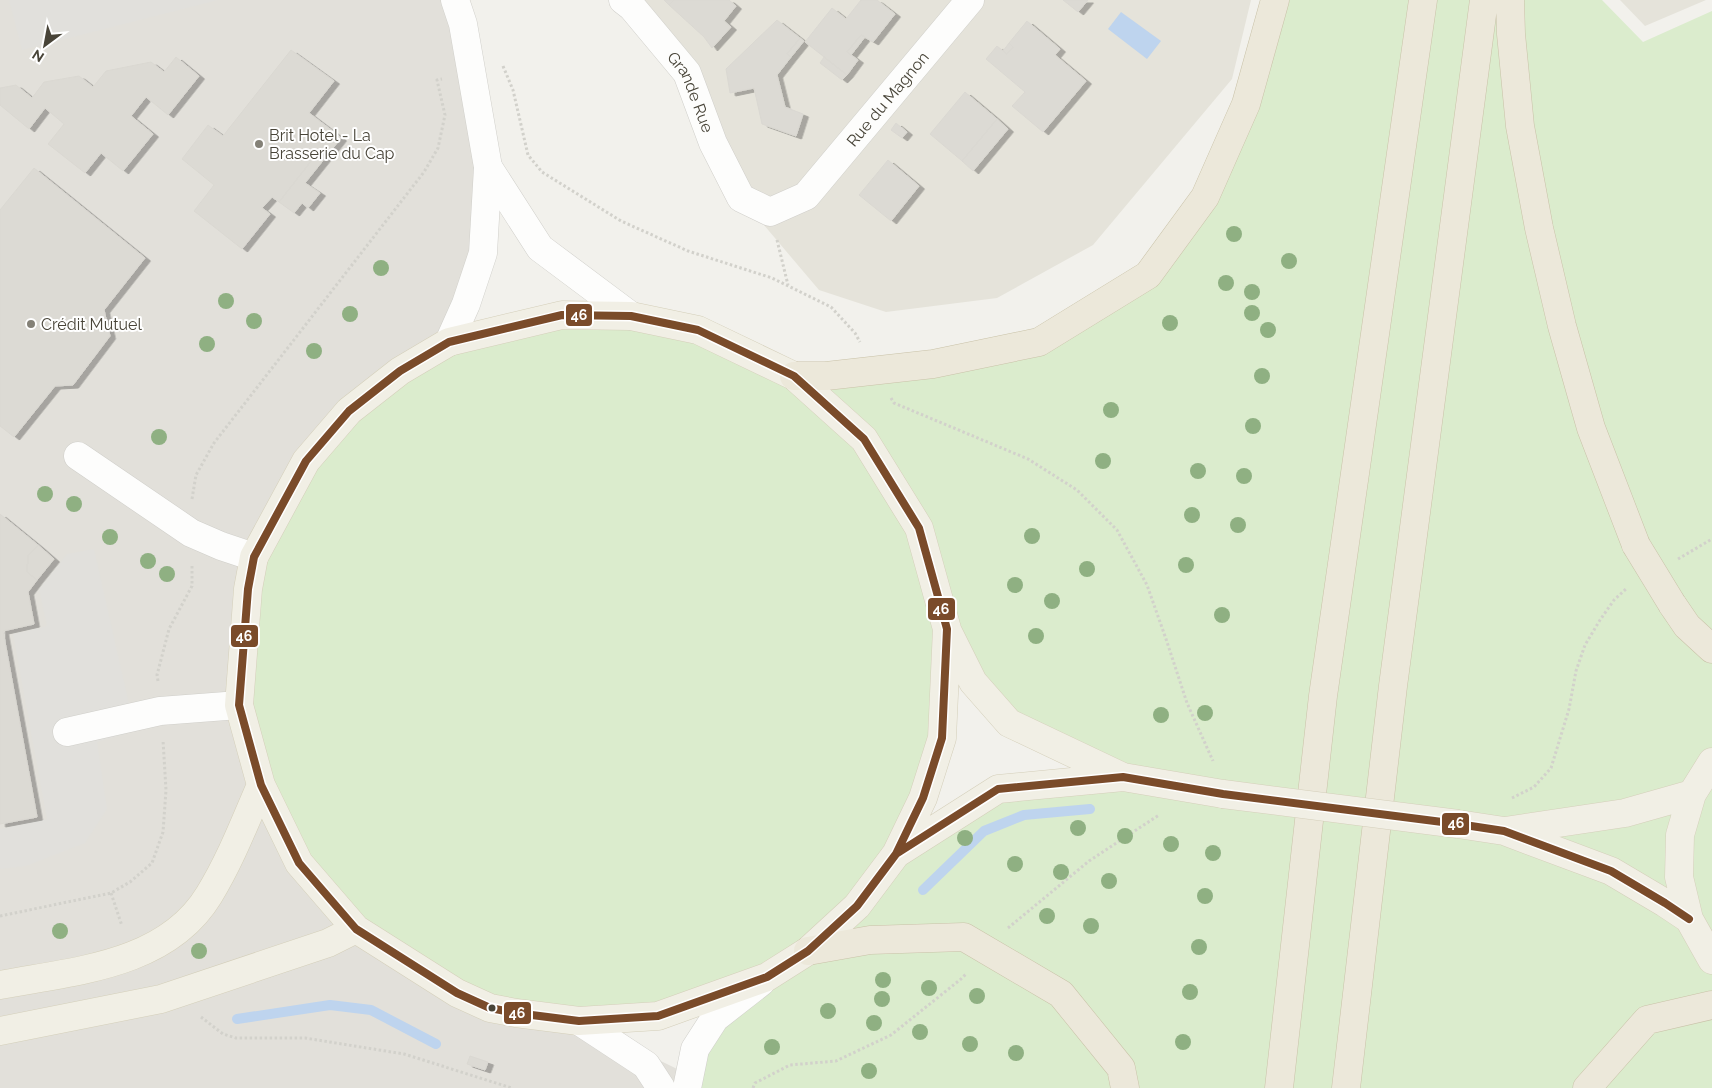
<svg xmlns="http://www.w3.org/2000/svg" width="1712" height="1088" font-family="Raleway,sans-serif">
	<defs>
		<filter id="shadow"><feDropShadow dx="5.5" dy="3" stdDeviation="0" flood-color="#0004"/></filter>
	</defs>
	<rect width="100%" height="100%" fill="#f2f1ec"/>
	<path fill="#e5e3da" d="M623,0H1251L1232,79L1093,245L997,298L886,312L819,290L741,198L687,73Z
		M1620,0H1706L1645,26Z"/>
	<path fill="#e2e0da" d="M0,0H455L488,167L449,342L579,1021L716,1088H0Z"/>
	<path fill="#dbeccd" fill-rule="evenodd" d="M1275,0H1602L1643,42L1712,11V1088H687L695,1049L765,979L658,1016L517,1012L356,929L300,863L245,724L249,589L306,461L449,342L631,316L794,376L1039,342L1148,275L1205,197ZM947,630L1009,723L1122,777L998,789L897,852L942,738Z"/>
	<path fill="#e1e0dc" d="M9,0H218L22,50Z
		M94,549L135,731L97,742L107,809L85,843L26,866L0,869V829L47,819L13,634L47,626L39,589L67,554Z"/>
	<path fill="#bed4ee" d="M1121,12L1161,41L1147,59L1108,29Z"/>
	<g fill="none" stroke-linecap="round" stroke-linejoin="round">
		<path stroke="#bed4ee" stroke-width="10" d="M923,890L984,831L1024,815L1090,809
			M237,1019L330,1005L371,1010L436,1044"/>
	</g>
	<path fill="#dcdad4" stroke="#dad8d2" filter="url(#shadow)" d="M664,0H674L669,5Z
		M674,0H729L736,6L724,21L731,27L712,48L704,37L669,5Z
		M861,0H877L895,14L873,42L861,35L847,52L858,60L847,75L805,42L832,8L846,19Z
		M1063,0H1088L1078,12Z
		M777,20L800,38L787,54L791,57L777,75L785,107L803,114L796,136L762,124L754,88L730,93L726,69Z
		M1027,21L1060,49L1055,55L1086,81L1043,132L1012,106L1025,92L986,59L997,46L1007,54L1013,47L1009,43Z
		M861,35L865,37L851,55L847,52Z
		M800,38L804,41L791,57L787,54Z
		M1009,43L1013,47L1007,54L1003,51Z
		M291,50L334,81L309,113L334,132L279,202L272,197L262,208L270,214L242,249L194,211L214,185L182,159L208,125L223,136Z
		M176,57L199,76L168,115L146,97L131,116L153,134L123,171L101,153L85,173L48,144L64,124L45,108L29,129L0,105V88L16,85L32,98L44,82L79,76L93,87L106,71L151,62L164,72Z
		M824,57L847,75L842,80L820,63Z
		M965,92L997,119L962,161L930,134Z
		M997,119L1008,129L973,171L962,161Z
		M896,123L907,132L902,138L891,130Z
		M334,132L341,138L305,183L320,193L308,208L302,203L294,213L279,202Z
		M888,160L919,186L891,221L859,195Z
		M34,168L145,258L104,310L110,336L73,385L55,386L14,437L0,426V210Z
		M0,514L38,545L28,556L27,572L37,580L28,592L34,624L3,631L37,817L0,824Z
		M38,545L54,559L37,580L27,572L28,556Z
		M470,1056L488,1062L485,1070L467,1064Z"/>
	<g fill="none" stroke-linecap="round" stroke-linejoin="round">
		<g stroke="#d0cfca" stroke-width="29">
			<g id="minor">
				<path id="s1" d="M623,0L632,7L687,73L713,143L741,198L770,212L806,196L970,0"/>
				<path d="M488,167L540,248L631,316"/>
				<path d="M449,342L466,304L483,253L488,167L463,24L455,0"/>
				<path d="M78,456L191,533L221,546L254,557"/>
				<path d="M67,732L160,711L239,705"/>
				<path d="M579,1021L646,1065L661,1088"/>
				<path d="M687,1088L695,1049L715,1018L761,982"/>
			</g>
		</g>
		<g stroke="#d4cfba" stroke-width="29">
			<path id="major" d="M947,630L973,682L1009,723L1123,777
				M1712,762L1692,794L1680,835L1679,877L1689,919L1712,960
				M1458,824L1504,831L1611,871L1665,903L1689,919
				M1505,831L1625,813L1692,794
				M896,854L923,798L942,738L947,629L919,528L864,439L794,376L698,330L631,316L562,315L449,342L400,371L349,411L306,461L254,557L248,589L239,705L261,785L299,863L356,929L457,993L490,1008L516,1013L579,1021L658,1016L767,977L808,951L857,906L896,854L998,789L1123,777L1223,794
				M0,985C73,971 166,966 209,895C230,861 245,822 261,785
				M0,1031L161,999L328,943L356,929"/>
		</g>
		<g stroke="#c9c2a8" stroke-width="29">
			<path id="highway" d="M1510,0L1511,34L1520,126L1539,228L1562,326L1591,428L1636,545
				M794,376H826L933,364L1039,342L1148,275L1205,197L1246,104L1275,0
				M1672,604L1687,626L1712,649
				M808,951L870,940L964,937L1061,994L1121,1068L1125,1088
				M1279,1088L1323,696L1423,0
				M1346,1088L1393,686L1484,0
				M1587,1088L1647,1020L1712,1005"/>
		</g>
		<path stroke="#d2d1cb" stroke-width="3" stroke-dasharray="2.5 2.5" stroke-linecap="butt" d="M503,66L513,90L528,155L542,172L621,221L688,251L772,278L831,307L855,333L860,342
			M777,240L788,285
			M891,398L894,403L1028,459L1077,490L1117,530L1147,585L1166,639L1187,703L1213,761
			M192,499L196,475L214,443L424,172L438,148L445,115L437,80L442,79
			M1678,559L1712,539
			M158,681L157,675L169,629L192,586V565
			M1512,798L1534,787L1551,768L1569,709L1576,671L1585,645L1600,620L1614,600L1627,588
			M111,893L122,926
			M0,916L111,893L130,882L152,863L163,832L166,790L163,740
			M1008,928L1089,861L1159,815
			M201,1017L223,1034L236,1038H305L404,1054L512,1088
			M753,1088L755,1083L790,1065L836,1061L891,1035L961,979L967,973"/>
		<use href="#minor" stroke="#fdfdfc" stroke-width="28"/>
		<use href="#major" stroke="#f1efe5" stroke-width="28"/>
		<use href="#highway" stroke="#ece8da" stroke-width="28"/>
		<g stroke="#d4cfba" stroke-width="29" stroke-linecap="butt">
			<path id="major-bridge" d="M1223,794L1458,824"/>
		</g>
		<g stroke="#c9c2a8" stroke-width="29" stroke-linecap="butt">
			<path id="highway-bridge" d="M1636,545L1672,604"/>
		</g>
		<use href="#major-bridge" stroke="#f1efe5" stroke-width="28"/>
		<use href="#highway-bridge" stroke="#ece8da" stroke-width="28"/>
		<g stroke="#fff" stroke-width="11">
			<path id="bus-1" d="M896,854L923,798L942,738L947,629L919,528L864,439L794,376L698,330L631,316L562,315L449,342L400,371L349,411L306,461L254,557L248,589L239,705L261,785L299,863L356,929L457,993L490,1008L516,1013L579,1021L658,1016L767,977L808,951L857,906L896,854L998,789L1123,777L1223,794L1458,824L1504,831L1611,871L1665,903L1689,919"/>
		</g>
		<use href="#bus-1" stroke="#7a4b2a" stroke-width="8"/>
	</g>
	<g fill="#8fb082">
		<circle cx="1234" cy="234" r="8"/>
		<circle cx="1289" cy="261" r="8"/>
		<circle cx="381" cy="268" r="8"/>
		<circle cx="1226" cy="283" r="8"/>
		<circle cx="1252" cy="292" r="8"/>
		<circle cx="226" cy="301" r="8"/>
		<circle cx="1252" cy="313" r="8"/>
		<circle cx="350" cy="314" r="8"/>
		<circle cx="254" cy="321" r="8"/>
		<circle cx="1170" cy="323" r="8"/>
		<circle cx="1268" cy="330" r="8"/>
		<circle cx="207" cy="344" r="8"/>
		<circle cx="314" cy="351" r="8"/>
		<circle cx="1262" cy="376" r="8"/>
		<circle cx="1111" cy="410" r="8"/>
		<circle cx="1253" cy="426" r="8"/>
		<circle cx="159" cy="437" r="8"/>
		<circle cx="1103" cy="461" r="8"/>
		<circle cx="1198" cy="471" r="8"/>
		<circle cx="1244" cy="476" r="8"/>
		<circle cx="45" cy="494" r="8"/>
		<circle cx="74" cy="504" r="8"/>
		<circle cx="1192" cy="515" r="8"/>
		<circle cx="1238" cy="525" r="8"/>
		<circle cx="1032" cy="536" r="8"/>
		<circle cx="110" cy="537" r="8"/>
		<circle cx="148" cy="561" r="8"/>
		<circle cx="1186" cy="565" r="8"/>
		<circle cx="1087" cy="569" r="8"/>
		<circle cx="167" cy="574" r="8"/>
		<circle cx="1015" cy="585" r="8"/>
		<circle cx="1052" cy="601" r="8"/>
		<circle cx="1222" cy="615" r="8"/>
		<circle cx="1036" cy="636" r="8"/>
		<circle cx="1205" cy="713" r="8"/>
		<circle cx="1161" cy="715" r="8"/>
		<circle cx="1078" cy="828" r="8"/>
		<circle cx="1125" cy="836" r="8"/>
		<circle cx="965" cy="838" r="8"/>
		<circle cx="1171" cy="844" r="8"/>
		<circle cx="1213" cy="853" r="8"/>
		<circle cx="1015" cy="864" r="8"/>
		<circle cx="1061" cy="872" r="8"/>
		<circle cx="1109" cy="881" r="8"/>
		<circle cx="1205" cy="896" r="8"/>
		<circle cx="1047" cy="916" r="8"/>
		<circle cx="1091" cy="926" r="8"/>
		<circle cx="60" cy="931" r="8"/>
		<circle cx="1199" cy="947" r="8"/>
		<circle cx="199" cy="951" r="8"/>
		<circle cx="883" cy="980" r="8"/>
		<circle cx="929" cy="988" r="8"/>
		<circle cx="1190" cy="992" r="8"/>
		<circle cx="977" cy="996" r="8"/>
		<circle cx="882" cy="999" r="8"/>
		<circle cx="828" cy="1011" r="8"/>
		<circle cx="874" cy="1023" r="8"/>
		<circle cx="920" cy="1032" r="8"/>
		<circle cx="1183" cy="1042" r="8"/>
		<circle cx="970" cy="1044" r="8"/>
		<circle cx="772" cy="1047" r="8"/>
		<circle cx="1016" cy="1053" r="8"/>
		<circle cx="869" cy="1071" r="8"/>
	</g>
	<g fill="#848177" stroke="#fff" stroke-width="2">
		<circle cx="259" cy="144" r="5"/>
		<circle cx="31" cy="324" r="5"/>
	</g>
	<circle fill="#484438" stroke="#fff" stroke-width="2" cx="492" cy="1008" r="4.5"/>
	<g text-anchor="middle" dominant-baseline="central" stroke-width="4" stroke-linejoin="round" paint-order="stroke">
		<g font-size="16" fill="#484438" stroke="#fff">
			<text stroke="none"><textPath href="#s1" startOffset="116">Grande Rue</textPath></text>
			<text stroke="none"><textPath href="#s1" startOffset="432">Rue du Magnon</textPath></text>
		</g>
		<g font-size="16" fill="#484438" stroke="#fff" text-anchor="start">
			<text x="269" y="135">Brit Hotel - La<tspan x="269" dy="18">Brasserie du Cap</tspan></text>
			<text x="41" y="324">Crédit Mutuel</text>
		</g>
	</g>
	<g stroke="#fff" stroke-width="2">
		<rect x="565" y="303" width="28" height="24" rx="5" fill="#7a4b2a"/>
		<rect x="927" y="597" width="29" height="24" rx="5" fill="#7a4b2a"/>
		<rect x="230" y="624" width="29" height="24" rx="5" fill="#7a4b2a"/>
		<rect x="1441" y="812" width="29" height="24" rx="5" fill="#7a4b2a"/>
		<rect x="503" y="1001" width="29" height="24" rx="5" fill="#7a4b2a"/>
	</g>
	<g font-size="14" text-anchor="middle" font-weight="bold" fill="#fff">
		<text x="579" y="320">46</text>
		<text x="941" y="614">46</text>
		<text x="244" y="641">46</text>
		<text x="1456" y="828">46</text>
		<text x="517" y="1018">46</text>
	</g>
	<g transform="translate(45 45) rotate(212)" stroke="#ffffff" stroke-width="4" paint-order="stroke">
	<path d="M0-4L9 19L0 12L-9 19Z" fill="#484438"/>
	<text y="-8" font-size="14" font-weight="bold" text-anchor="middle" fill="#484438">N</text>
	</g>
</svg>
